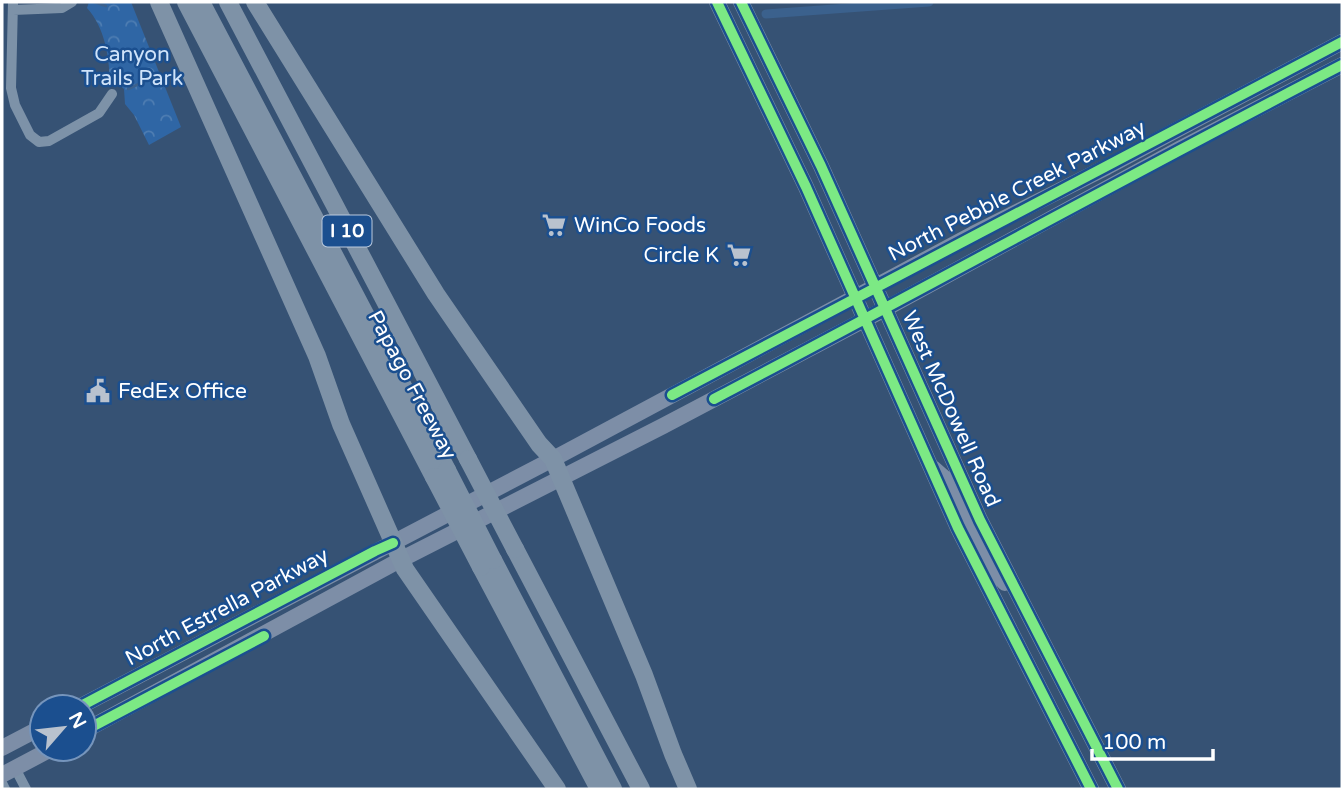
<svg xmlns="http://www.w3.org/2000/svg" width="1344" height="791" font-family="'Varela Round',sans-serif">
	<defs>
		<pattern id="park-crowns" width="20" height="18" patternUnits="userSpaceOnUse" patternTransform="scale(1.75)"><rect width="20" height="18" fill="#2f66a5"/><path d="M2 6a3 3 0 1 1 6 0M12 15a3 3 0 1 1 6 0" fill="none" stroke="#4e7db2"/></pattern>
	</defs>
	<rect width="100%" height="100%" fill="#365274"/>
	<path fill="url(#park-crowns)" d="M89,2H131L181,127L149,145L134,115L125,104L124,89L117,83L110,82C109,56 105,28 87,8Z"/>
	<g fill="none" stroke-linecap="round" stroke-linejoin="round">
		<path stroke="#3b618d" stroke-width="2.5" d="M94,2L106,6
			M128,89L141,83"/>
		<path stroke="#3b618d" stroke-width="9" d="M766,14L929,2"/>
		<path stroke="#7d92a8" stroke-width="10" d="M13,2L11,88L15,105L30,135L39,142L49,141L99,113L112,94
			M13,10L62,8L72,2
			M15,768L26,789
			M2,783L5,789"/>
		<path stroke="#7d8ea7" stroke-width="16" d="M717,2L806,187L958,528L1091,789
			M741,2L821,166L980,520L1118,789
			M933,468L949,482L966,514L972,518
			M965,529L973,535L990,567L1005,583
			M79,707L553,459L973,234L1107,167L1342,42
			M84,731L400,560L663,426L885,309L1181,148L1342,65
			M2,748L42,727
			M2,775L51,749"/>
		<path stroke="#7e92a7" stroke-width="18" d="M159,2L317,356L341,424L405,569L557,789
			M186,2L434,477
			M201,2L447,470
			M228,2L468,459
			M255,2L436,294L539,444L553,459L644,675L673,754L688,789
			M515,549L641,789
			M493,560L613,789
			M481,567L599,789"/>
		<path stroke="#7e92a7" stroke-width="18" d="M468,459L515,549
			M447,470L493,560
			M434,477L481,567"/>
		<g stroke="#1b4f8f" stroke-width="15">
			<path id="cycleway" d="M717,2L806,187L958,528L1091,789
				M741,2L821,166L980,520L1118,789
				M672,395C895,276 1119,160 1342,42
				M714,399C924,289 1131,174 1342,65
				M79,707L375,551L393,543
				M84,731L264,636"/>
		</g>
		<use href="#cycleway" stroke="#7ce984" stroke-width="10"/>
	</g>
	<defs>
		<g id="supermarket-bare" transform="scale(1.89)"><path d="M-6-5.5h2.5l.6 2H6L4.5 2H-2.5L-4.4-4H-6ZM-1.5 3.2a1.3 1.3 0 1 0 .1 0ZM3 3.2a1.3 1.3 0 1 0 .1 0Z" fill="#b9c2ce" stroke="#1b4f8f" stroke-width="2.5" paint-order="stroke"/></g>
		<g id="civic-bare" transform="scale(1.89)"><path d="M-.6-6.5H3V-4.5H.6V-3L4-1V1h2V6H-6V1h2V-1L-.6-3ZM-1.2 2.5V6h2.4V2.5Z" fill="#b9c2ce" stroke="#1b4f8f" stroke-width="2.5" paint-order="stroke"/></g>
	</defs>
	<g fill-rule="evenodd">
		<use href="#supermarket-bare" x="554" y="225"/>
		<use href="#supermarket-bare" x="739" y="255"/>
		<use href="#civic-bare" x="98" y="391"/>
	</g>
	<g text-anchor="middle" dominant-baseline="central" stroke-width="5" stroke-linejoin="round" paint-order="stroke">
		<rect fill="#1b4f8f" stroke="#bbcadd" stroke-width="2" x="322.5" y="215.5" width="49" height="31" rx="5"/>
		<g font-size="19" font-weight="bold" fill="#fff">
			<text x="347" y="231">I 10</text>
		</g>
		<g font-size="21" fill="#cfe3fa" stroke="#1b4f8f">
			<text x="132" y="54">Canyon<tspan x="132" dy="24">Trails Park</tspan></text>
		</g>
		<g font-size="21" fill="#fff" stroke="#1b4f8f">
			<text transform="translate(1017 191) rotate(-27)">North Pebble Creek Parkway</text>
			<text transform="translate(412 385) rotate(62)">Papago Freeway</text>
			<text transform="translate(951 409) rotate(66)">West McDowell Road</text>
			<text transform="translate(227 607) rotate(-28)">North Estrella Parkway</text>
		</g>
		<g font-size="21" fill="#fff" stroke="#1b4f8f" text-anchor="start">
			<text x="574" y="225">WinCo Foods</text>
			<text x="719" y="255" text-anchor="end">Circle K</text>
			<text x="118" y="391">FedEx Office</text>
		</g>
	</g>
	<rect width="1344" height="791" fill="none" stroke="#ffffff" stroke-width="7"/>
	<g transform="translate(63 728) rotate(62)"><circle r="33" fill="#1b4f8f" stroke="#7695bc" stroke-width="2"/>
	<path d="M0-5L12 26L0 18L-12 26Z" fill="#b9c2ce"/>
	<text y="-10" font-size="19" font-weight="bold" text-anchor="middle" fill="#ffffff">N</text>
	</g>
	<path d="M1092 749v10h121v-10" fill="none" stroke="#ffffff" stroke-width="3.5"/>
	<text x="1102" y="749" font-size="21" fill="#ffffff" stroke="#1b4f8f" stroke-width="5" paint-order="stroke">100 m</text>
</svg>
